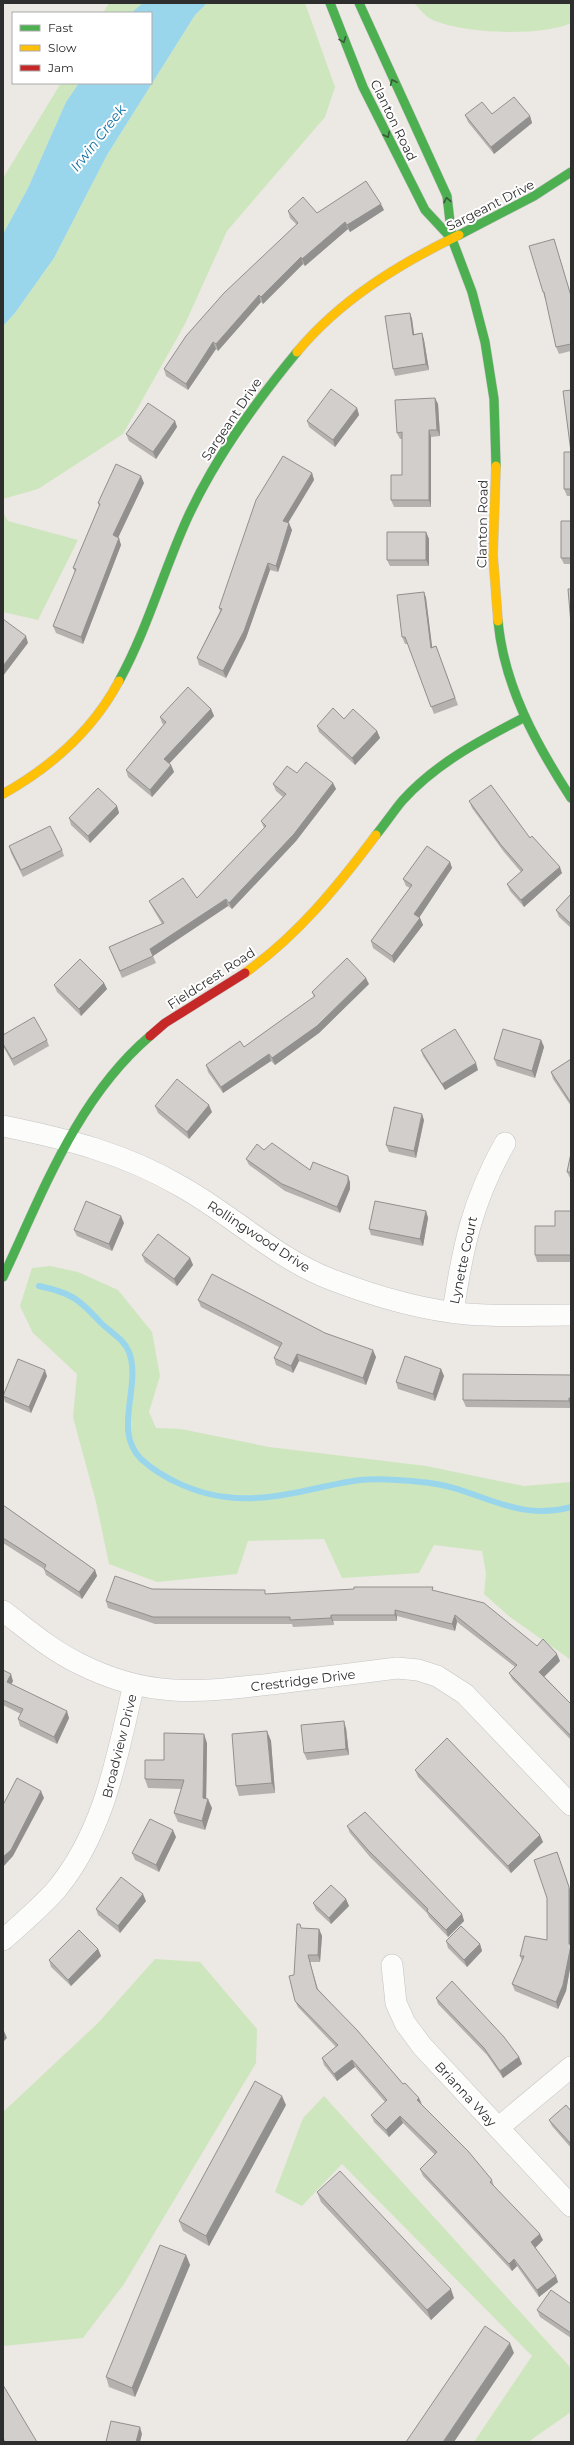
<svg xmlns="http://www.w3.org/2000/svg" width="574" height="2445" font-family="Montserrat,sans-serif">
	<rect width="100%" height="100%" fill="#ece8e4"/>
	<path fill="#cee6be" d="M109,3H143L131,13H103Z
		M207,3H305L335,87L325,117L227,231L185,324L123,434L38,489L3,499V326L15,313L54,258L107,155L195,15Z
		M414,3H571V23C541,37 458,34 429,18C424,15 419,8 414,3Z
		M61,83H79L66,102L28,188L3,234V178Z
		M3,512L8,521L78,540L38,620L3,612Z
		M50,1266L78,1272L118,1290L152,1332L160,1376L149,1412L156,1428L181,1429L269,1447L426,1466L524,1486L571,1482V1660L510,1617L484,1594L486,1573L482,1551L434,1545L419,1573L342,1578L324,1539L248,1541L237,1574L157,1582L109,1564L96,1502L73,1417L77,1374L33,1333L20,1306L32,1268Z
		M155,1959L200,1962L257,2029L256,2063L124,2284L83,2338L3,2346V2112L98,2023Z
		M324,2096L571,2368V2412L528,2442H474L532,2356L342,2164L302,2206L275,2192L303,2118Z"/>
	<path fill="#99d6ec" d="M143,3H207L195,15L107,155L54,258L15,313L3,326V234L28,188L66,102L79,83H151V13H131Z"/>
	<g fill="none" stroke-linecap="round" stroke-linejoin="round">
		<path stroke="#99d6ec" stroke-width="6" d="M39,1286C72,1293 79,1299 101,1323C110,1332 124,1339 129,1352C142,1386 112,1430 141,1459C163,1479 197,1494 226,1497C273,1503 315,1486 360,1480C379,1478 402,1480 421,1482C477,1486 512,1523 571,1507"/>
		<g stroke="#c5c4c5" stroke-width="22">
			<path id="street" d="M3,1126C67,1139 124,1153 182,1187C232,1215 276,1258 330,1279C374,1296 420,1310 467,1314C501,1317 536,1315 571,1315
				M453,1312C463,1246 472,1202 505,1143
				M3,1611C27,1629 51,1650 78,1663C150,1700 202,1692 279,1683C318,1678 357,1673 397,1668L418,1670L437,1676L465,1694L571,1805
				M3,1940C21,1924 40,1908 56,1890C105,1831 117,1756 134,1684
				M392,1965L396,2003L405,2023L422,2046L571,2206
				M498,2128L571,2067"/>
		</g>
		<g stroke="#c5c4c5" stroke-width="10">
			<path id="fast" d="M330,3L363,87L425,210L452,239
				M359,3L447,196L452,239L472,292L485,342L494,399L496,466
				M459,235L534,196L571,172
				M498,621C504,686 536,744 571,798
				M119,681C147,630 163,572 187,519C215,458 254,404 297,352
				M376,835C385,824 393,812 402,801C436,763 481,740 525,717
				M3,1277C43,1192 77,1098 150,1036"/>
		</g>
		<g stroke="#c5c4c5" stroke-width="10">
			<path id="slow" d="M297,352C340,300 399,264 459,235
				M496,466L493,555L498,621
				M3,794C51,767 93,730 119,681
				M245,973C298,935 337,887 376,835"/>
		</g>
		<g stroke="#c5c4c5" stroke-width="10">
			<path id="jam" d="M150,1036L165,1023L245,973"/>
		</g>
		<use href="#street" stroke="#fcfcfb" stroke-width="21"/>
		<use href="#fast" stroke="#4caf50" stroke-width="9"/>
		<use href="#slow" stroke="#ffc107" stroke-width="9"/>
		<use href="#jam" stroke="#c62828" stroke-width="9"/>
	</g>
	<path fill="#b4b1af" d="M492,114L530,116L532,123L494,154L468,122L465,115Z
		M384,210L350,232L348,229L305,266L303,264L263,304L261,302L218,351L216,349L188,390L166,376L164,369L297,225L290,218L288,211L317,213Z
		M554,239L571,295V351L559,354L556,347L546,299H545L543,292Z
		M410,313L412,319L414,334L422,333L424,340L429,370L395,376L393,369Z
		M435,398L438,404L440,436L431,437V507H394L391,500L402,475V439H400L397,433Z
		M357,408L359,415L335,447L309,427L307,421Z
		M175,421L177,427L156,459L129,441L126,434Z
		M571,452V496H567L564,489Z
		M312,473L314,480L288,523L292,530L278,572L270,570L246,638L226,678L199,665L197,658L220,611L219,608Z
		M144,483L118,538L121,545L83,644L56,633L53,626L75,572L73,568L99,506L98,503Z
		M571,521V564H564L561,558Z
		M426,532L429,539V566H390L387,560Z
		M424,592L426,598L432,647L436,646L458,705L434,714L408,644H405L402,637Z
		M211,709L214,716L169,763L171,765L174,772L152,797L128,777L126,770L164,725L162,723L160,717Z
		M344,719L377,731L380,738L355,765L319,732L317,726Z
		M297,773L333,783L336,789L296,841L232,909L228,906L153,956L156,963L122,978L109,947L162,924L152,907L149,901L197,898L264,828L261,821L283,797L276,791L273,784Z
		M469,801L530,838L562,873L524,907L510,891L507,884L521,872L504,852L472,808Z
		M117,806L119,813L90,843L71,825L69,818Z
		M9,846L62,850L64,856L23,877L11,853Z
		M450,862L452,868L419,917L420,918L423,925L394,963L373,948L371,941L410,888L406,886L403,879Z
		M571,894V928L559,917L556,910Z
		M104,983L107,989L81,1016L57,992L54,985Z
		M369,984L319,1033L275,1065L271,1061L223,1093L208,1072L206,1065L244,1047L314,997L312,992Z
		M3,1035L47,1040L49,1046L14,1066L3,1046Z
		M541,1040L544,1047L535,1078L497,1066L494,1059Z
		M421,1050L478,1070L445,1090L423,1056Z
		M571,1059V1106L553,1079L551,1072Z
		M155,1106L212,1112L189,1139L158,1113Z
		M424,1120L416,1158L389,1152L386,1145Z
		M264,1150L310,1170L350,1182V1189L340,1213L285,1191L249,1165L246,1159Z
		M571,1153V1179L570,1178L567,1172Z
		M426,1211L428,1218L423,1246L371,1235L369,1229Z
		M571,1211V1262H537L535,1255L555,1226Z
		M124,1223L112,1251L77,1236L74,1230Z
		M142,1255L190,1258L193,1265L177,1286L145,1262Z
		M198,1300L325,1333L376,1357L366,1385L299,1361L293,1373L276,1365L274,1358L279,1347L201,1307Z
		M441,1369L444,1376L435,1401L398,1389L396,1382Z
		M571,1375V1408L466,1407L463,1400Z
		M47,1376L31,1413L5,1402L3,1395Z
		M3,1505L95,1570L97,1576L82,1599L46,1575L44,1569L3,1543Z
		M152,1589L267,1594L435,1591L537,1646L560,1661L544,1676L571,1704V1740L512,1679L509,1673L515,1667L457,1622L455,1631L397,1616V1621H333L334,1625L293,1627L292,1624H155L108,1608L106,1601Z
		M3,1670L13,1681L11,1684L69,1718L57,1744L20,1726L18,1719L21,1714L3,1705Z
		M346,1728L349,1755L307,1760L304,1753Z
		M267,1731L271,1741L275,1793L239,1796L236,1786Z
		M207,1743L206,1799L212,1808L205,1830L178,1822L174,1813L182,1789L148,1788L145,1779L164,1760Z
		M415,1770L543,1842L511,1873L418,1777Z
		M347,1826L462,1914L464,1921L448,1937L429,1917L427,1913L370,1857L350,1833Z
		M176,1837L159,1872L135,1860L132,1853Z
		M557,1852L571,1893V1963L566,1991L558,2009L515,1991L512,1984L522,1961L520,1956L547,1940Z
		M346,1899L349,1906L331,1924L316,1910L313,1903Z
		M146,1901L120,1933L98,1915L96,1909Z
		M301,1928L319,1929L322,1936L320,1962H310L318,1989L422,2105L492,2180L494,2186L543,2240L535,2248L558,2282L539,2297L517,2266L512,2271L423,2176L420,2169L435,2155L403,2123L389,2137L374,2122L371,2115L385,2102L355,2067L337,2081L324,2065L322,2058L336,2047L298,2007L295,2001L294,1975Z
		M446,1941L480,1944L482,1951L467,1967L448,1948Z
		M98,1949L101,1956L71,1986L51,1967L49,1960Z
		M436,1998L519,2057L522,2064L503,2078L487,2055L438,2004Z
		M286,2105L209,2246L183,2231L179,2221Z
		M571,2111V2148L552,2126L549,2120Z
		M317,2192L454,2298L431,2320L321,2202Z
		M186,2255L190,2265L135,2397L109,2387L106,2377Z
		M571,2304V2338L540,2317L537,2310Z"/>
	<path fill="#92908e" d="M530,116L532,123L494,154L491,147Z
		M381,204L384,210L350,232L347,225Z
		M345,222L348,229L305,266L302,259Z
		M301,257L303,264L263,304L261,297Z
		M259,295L261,302L218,351L216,344Z
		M410,313L412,319L415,341L413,335Z
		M422,333L424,340L429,370L426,364Z
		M213,342L216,349L188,390L186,384Z
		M435,398L438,404L440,436L437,430Z
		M357,408L359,415L335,447L333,440Z
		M175,421L177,427L156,459L153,452Z
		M429,430L431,437V507L429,500Z
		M312,473L314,480L285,528L283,521Z
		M141,476L144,483L116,542L113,535Z
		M289,523L292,530L278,572L276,566Z
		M426,532L429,539V566L426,560Z
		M119,538L121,545L83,644L81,637Z
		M268,563L270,570L246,638L226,678L223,671Z
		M424,592L426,598L433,654L431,648Z
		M26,636L28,643L3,676V666Z
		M211,709L214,716L167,766L164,759Z
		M377,731L380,738L355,765L352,758Z
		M171,765L174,772L152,797L150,790Z
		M333,783L336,789L296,841L232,909L229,903Z
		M117,806L119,813L90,843L88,836Z
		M450,862L452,868L417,921L414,914Z
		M560,867L562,873L524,907L521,900Z
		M226,899L228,906L153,956L150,949Z
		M420,918L423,925L394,963L392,956Z
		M366,978L369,984L319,1033L275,1065L272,1058Z
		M104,983L107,989L81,1016L79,1009Z
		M541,1040L544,1047L535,1078L532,1071Z
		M269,1054L271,1061L223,1093L221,1087Z
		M476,1063L478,1070L445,1090L442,1084Z
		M209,1105L212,1112L189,1139L187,1132Z
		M422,1114L424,1120L416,1158L414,1151Z
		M348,1176L350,1182V1189L340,1213L337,1207Z
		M426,1211L428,1218L423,1246L420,1239Z
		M121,1216L124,1223L112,1251L109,1244Z
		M190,1258L193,1265L177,1286L174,1279Z
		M373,1350L376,1357L366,1385L363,1378Z
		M297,1354L299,1361L293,1373L291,1366Z
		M441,1369L444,1376L435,1401L433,1394Z
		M45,1370L47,1376L31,1413L29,1407Z
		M569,1398L571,1404V1407L569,1401Z
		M95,1570L97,1576L82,1599L79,1592Z
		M395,1610L397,1616V1621L395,1615Z
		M331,1615L333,1621L334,1625L331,1618Z
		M455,1615L457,1622L455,1631L452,1624Z
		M557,1654L560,1661L542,1679L539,1672Z
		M11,1674L13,1681L9,1689L7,1682Z
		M67,1711L69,1718L57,1744L54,1737Z
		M344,1721L346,1728L349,1755L346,1749Z
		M267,1731L271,1741L275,1793L272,1783Z
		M204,1734L207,1743L206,1806L208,1799L212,1808L205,1830L202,1821L203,1798Z
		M41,1791L44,1798L13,1856L3,1867V1857Z
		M173,1830L176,1837L159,1872L156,1865Z
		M540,1835L543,1842L511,1873L508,1866Z
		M557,1852L571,1893V1963L566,1991L558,2009L556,2002L569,1944Z
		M143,1894L146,1901L120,1933L118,1926Z
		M346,1899L349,1906L331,1924L329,1918Z
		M462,1914L464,1921L448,1937L446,1930Z
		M319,1929L322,1936L320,1962L318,1955Z
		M480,1944L482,1951L467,1967L464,1960Z
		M98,1949L101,1956L71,1986L68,1980Z
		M4,2031L7,2038L3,2042V2032Z
		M519,2057L522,2064L503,2078L500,2071Z
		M352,2060L355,2067L337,2081L334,2074Z
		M282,2096L286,2105L209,2246L206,2236Z
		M419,2098L422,2104L417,2100Z
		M400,2116L403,2123L389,2137L386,2130Z
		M540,2234L543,2240L534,2249L531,2242Z
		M186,2255L190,2265L135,2397L132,2388Z
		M514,2259L517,2266L512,2271L509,2264Z
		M556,2276L558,2282L539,2297L537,2290Z
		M451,2289L454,2298L431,2320L427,2310Z
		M510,2343L514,2353L454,2442H443Z
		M140,2427L142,2434L140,2442H136Z"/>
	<path fill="#d1cecb" stroke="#92908e" d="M514,97L530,116L491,147L465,115L482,102L492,114Z
		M366,181L381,204L347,225L345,222L302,259L301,257L261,297L259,295L216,344L213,342L186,384L164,369L186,336L224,293L298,223L288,211L303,197L317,213Z
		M554,239L571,296V344L556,347L544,292H543L529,246Z
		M410,313L413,335L422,333L426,364L393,369L385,316Z
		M331,389L357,408L333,440L307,421Z
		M571,390V452L563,391Z
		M435,398L437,430H429V500H391V475H402V432L397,433L395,400Z
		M148,403L175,421L153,452L126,434Z
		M564,452H571V489H564Z
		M283,456L312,473L283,521L289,523L276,566L268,563L244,631L223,671L197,658L222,609L219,608L256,500Z
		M116,464L141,476L113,535L119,538L81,637L53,626L76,569L73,568L100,504L98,503Z
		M561,521H571V558H561Z
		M387,532H426V560H387Z
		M568,589H571V624Z
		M424,592L431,648L436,646L455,698L431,707L405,637H402L397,595Z
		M3,619L26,636L3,666Z
		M188,687L211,709L164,759L171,765L150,790L126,770L166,722L160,717Z
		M333,708L344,719L353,709L377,731L352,758L317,726Z
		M306,762L333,783L294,834L229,903L226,899L150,949L153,956L120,971L109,947L164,923L149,901L183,878L197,898L266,826L261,821L286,794L273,784L287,766L297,773Z
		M491,785L530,838L532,836L560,867L521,900L507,884L523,870L501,845L469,801Z
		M98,788L117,806L88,836L69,818Z
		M50,826L62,850L21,870L9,846Z
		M427,846L450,862L414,914L420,918L392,956L371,941L412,885L403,879Z
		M571,894V924L556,910Z
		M347,958L366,978L317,1026L272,1058L269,1054L221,1087L206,1065L240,1041L244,1047L315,996L312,992Z
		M80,959L104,983L79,1009L54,985Z
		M34,1017L47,1040L12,1059L3,1044V1035Z
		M455,1029L476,1063L442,1084L421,1050Z
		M503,1029L541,1040L532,1071L494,1059Z
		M571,1059V1103L551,1072Z
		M177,1079L209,1105L187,1132L155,1106Z
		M394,1107L422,1114L414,1151L386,1145Z
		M272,1143L310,1170L313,1162L348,1176V1182L337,1207L282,1184L246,1159L257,1144L264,1150Z
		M571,1153V1172H567Z
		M86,1201L121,1216L109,1244L74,1230Z
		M375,1201L426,1211L420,1239L369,1229Z
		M555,1211H571V1255H535V1226H555Z
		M158,1234L190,1258L174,1279L142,1255Z
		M212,1274L325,1333L373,1350L363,1378L297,1354L291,1366L274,1358L282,1343L198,1300Z
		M405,1356L441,1369L433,1394L396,1382Z
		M18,1359L45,1370L29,1407L3,1396Z
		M463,1374L571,1375V1398H569V1401L463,1400Z
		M3,1505L95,1570L79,1592L44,1569L46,1565L3,1538Z
		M115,1576L152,1589L265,1590V1594L354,1589V1587H433L432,1590L484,1603L537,1646L543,1639L557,1654L539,1672L571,1704V1736L509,1673L517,1665L455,1615L452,1624L395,1610V1615H331V1618L290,1620V1617H153L106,1601Z
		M3,1670L11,1674L7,1682L67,1711L54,1737L18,1719L23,1709L3,1700Z
		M344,1721L346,1749L304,1753L301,1725Z
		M267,1731L272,1783L236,1786L232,1734Z
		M164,1733L204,1734L203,1798L208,1799L202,1821L174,1813L184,1780L145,1779V1760H164Z
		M447,1738L540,1835L508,1866L415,1770Z
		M17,1778L41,1791L11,1850L3,1857V1805Z
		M365,1812L462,1914L446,1930L427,1911L428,1909L368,1850L347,1826Z
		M150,1819L173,1830L156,1865L132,1853Z
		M557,1852L569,1887V1944L571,1945L563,1985L556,2002L512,1984L524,1956H520L525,1936L547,1940V1898L534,1860Z
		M121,1877L143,1894L118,1926L96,1909Z
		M331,1885L346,1899L329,1918L313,1903Z
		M297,1924H300L301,1928L319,1929L318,1955H308L317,1989L357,2030L403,2084L405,2083L419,2098L417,2100L468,2151L492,2180L490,2182L540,2234L531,2242L556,2276L537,2290L514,2259L509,2264L420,2169L437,2152L400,2116L386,2130L371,2115L387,2100L352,2060L334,2074L322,2058L338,2045L295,2001L289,1976L294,1975Z
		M461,1926L480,1944L464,1960L446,1941Z
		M79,1930L98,1949L68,1980L49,1960Z
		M452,1981L504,2037L519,2057L500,2071L484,2048L436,1998Z
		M255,2081L282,2096L206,2236L179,2221Z
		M566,2105L571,2111V2144L549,2120Z
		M340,2171L451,2289L427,2310L317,2192Z
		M160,2245L186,2255L132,2388L106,2377Z
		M551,2290L571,2304V2333L537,2310Z
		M485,2326L510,2343L443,2442H406Z
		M3,2385L37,2442H5L3,2438Z
		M111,2421L140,2427L136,2442H106Z"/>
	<defs><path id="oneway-chevron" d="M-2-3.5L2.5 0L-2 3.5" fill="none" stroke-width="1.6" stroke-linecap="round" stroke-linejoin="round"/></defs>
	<g stroke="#385b3a">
		<use href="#oneway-chevron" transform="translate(343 40) rotate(69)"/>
		<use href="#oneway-chevron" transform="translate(393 82) rotate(-115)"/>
		<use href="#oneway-chevron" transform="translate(387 135) rotate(63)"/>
		<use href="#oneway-chevron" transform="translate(447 200) rotate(-101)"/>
	</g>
	<g text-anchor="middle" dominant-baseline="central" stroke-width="4" stroke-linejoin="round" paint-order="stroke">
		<g font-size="13" fill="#2e2e2e" stroke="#fff">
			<text transform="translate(394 120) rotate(64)">Clanton Road</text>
			<text transform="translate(490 205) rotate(-27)">Sargeant Drive</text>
			<text transform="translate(231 419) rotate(-56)">Sargeant Drive</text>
			<text transform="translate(482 524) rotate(-89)">Clanton Road</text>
			<text transform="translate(211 978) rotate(-33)">Fieldcrest Road</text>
			<text transform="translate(259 1236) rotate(33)">Rollingwood Drive</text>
			<text transform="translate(463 1260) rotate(-78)">Lynette Court</text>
			<text transform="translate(303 1680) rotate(-7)">Crestridge Drive</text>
			<text transform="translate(119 1746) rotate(-76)">Broadview Drive</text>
			<text transform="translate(466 2094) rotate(47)">Brianna Way</text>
		</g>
		<g font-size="14" font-style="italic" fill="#0d6fa3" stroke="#fff">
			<text transform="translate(98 138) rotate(-52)">Irwin Creek</text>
		</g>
	</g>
	<rect width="574" height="2445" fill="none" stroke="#2e2e2e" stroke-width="8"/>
	<rect x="12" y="12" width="140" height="72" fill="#ffffff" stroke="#ababab"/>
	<rect x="20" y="25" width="20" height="6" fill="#4caf50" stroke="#ababab"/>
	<text x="48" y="32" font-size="12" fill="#2e2e2e">Fast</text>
	<rect x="20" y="45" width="20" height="6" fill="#ffc107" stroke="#ababab"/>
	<text x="48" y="52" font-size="12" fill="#2e2e2e">Slow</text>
	<rect x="20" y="65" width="20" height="6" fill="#c62828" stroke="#ababab"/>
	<text x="48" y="72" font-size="12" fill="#2e2e2e">Jam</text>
</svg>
